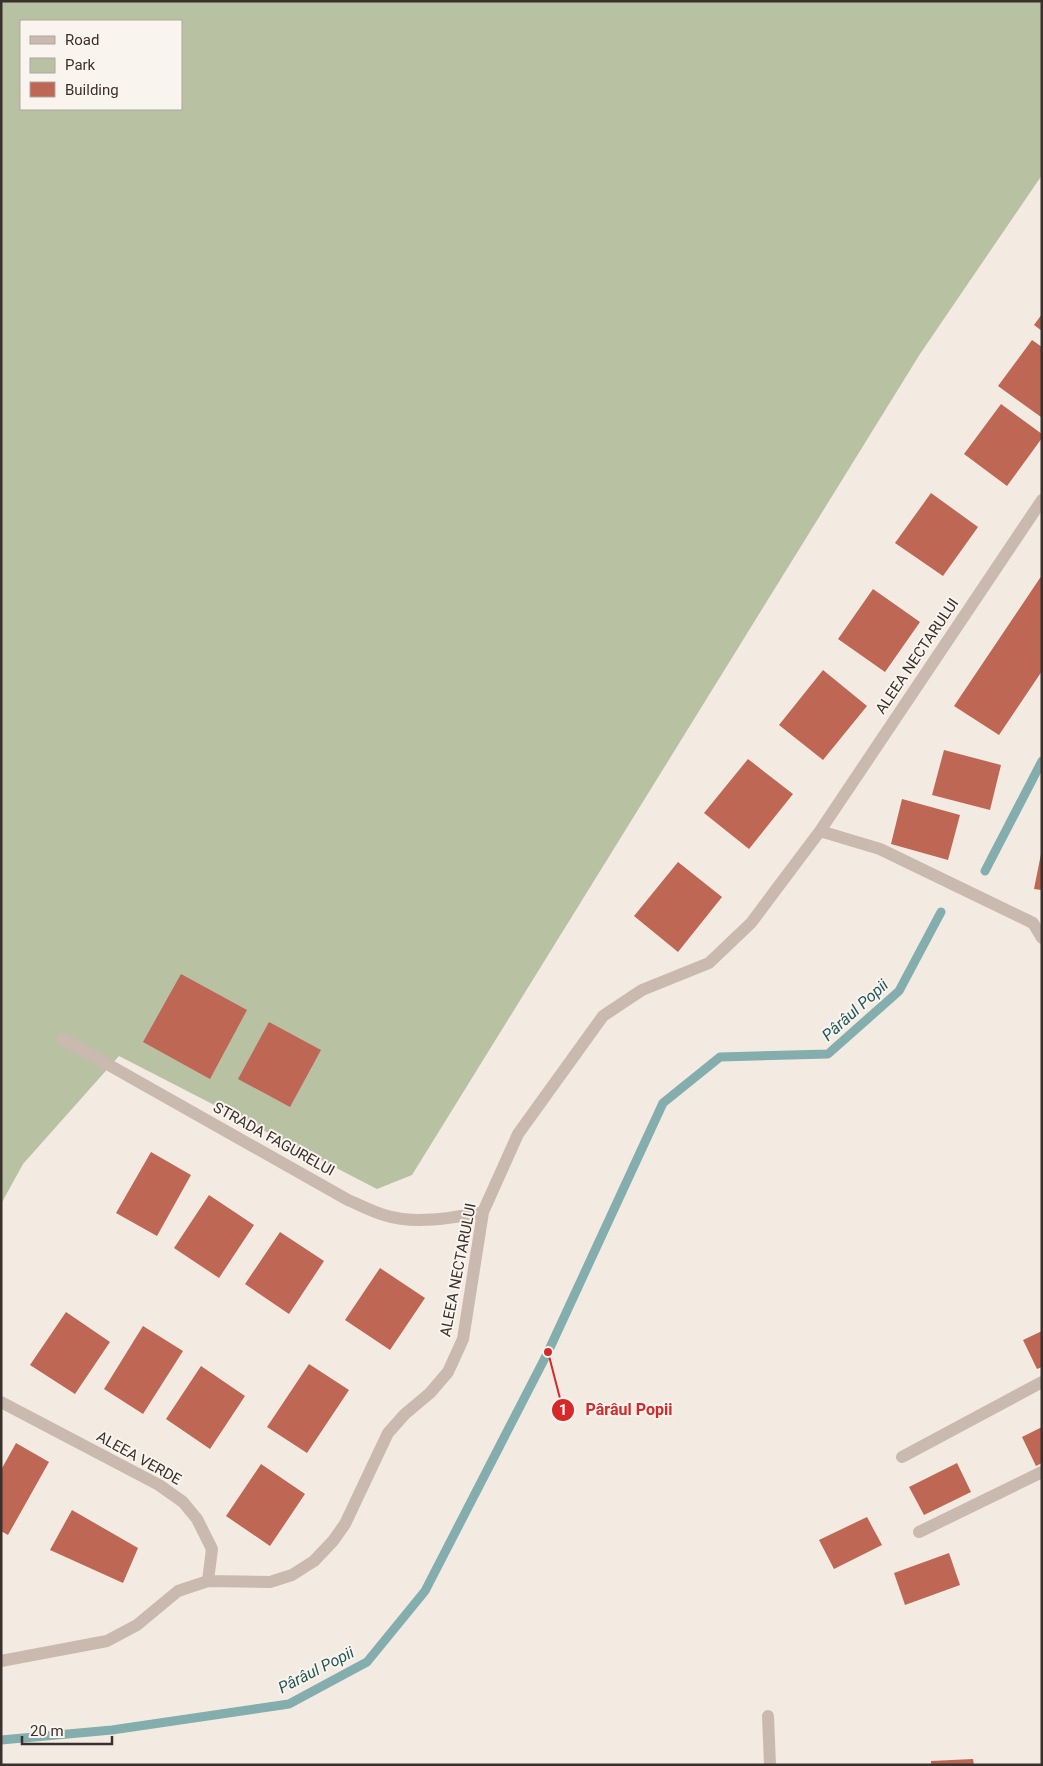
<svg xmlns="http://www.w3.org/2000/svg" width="1043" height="1766" font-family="Roboto,sans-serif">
	<rect width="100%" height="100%" fill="#f3eae2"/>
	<path fill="#b9c1a3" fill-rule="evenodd" d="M1,1H1042V175L920,354L412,1175L377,1189L119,1056L23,1164L1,1204ZM21,21H181V109H21Z"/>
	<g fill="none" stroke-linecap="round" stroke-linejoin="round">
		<path stroke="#83aead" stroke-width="9" d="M985,871L1042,761
			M1,1740L112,1730L289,1704L367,1662L425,1591L548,1352L663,1103L720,1057L828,1054L899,991L941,912"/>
	</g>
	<path fill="#be6755" d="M1042,314V331L1034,325Z
		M1032,340L1042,347L1041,417L998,386Z
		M1001,404L1042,434V438L1007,486L964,454Z
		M931,493L978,527L943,576L895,543Z
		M1042,575V671L999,735L954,706Z
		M873,589L920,622L885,672L838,639Z
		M823,670L867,706L823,760L779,725Z
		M944,750L1001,765L990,810L932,795Z
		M748,759L793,794L749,849L704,813Z
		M902,799L960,815L948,860L891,844Z
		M1041,854H1042V890L1034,889Z
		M678,862L722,897L678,952L634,916Z
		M181,974L247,1010L210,1079L143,1042Z
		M269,1022L321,1050L290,1107L238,1079Z
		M151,1152L191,1175L157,1236L116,1213Z
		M209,1195L254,1225L219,1278L174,1248Z
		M280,1232L324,1261L289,1314L245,1284Z
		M380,1268L425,1298L390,1350L345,1320Z
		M66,1312L110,1342L75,1394L30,1365Z
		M143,1326L183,1351L143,1414L104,1389Z
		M1042,1331V1367L1037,1369L1023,1340Z
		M309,1364L349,1390L307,1453L267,1427Z
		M201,1366L245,1396L210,1449L166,1419Z
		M1042,1427V1463L1036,1466L1022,1437Z
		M16,1443L49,1462L8,1535L1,1531V1470Z
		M957,1463L971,1492L924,1515L909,1487Z
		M261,1464L305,1494L270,1546L226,1516Z
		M72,1510L138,1548L123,1583L50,1550Z
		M867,1517L882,1545L834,1569L819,1540Z
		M949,1553L960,1585L905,1605L894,1573Z
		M973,1759L974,1765H931V1761Z"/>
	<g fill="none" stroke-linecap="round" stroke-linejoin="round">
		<path stroke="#cab9ae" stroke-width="12" d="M820,831L880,849L1033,923
			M1033,923L1042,938
			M63,1039L348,1200C360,1205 371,1211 384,1215C415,1225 451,1218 483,1212
			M1,1402L159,1485L183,1502L197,1519L212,1549L208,1581
			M902,1457L1042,1382
			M919,1532L1042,1472
			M1,1661L107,1641L137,1625L178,1591L208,1581L270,1582L292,1575L314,1561L333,1541L345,1524L388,1433L405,1414L430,1393L448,1372L463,1339L483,1212L518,1134L603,1016L642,990L709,963L751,923L820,831L1042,500
			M768,1716L770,1765"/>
	</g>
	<g text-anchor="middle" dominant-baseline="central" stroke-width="4" stroke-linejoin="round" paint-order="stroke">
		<g font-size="15" fill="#3a302c" stroke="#faf4ef">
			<text transform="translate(917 656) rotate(-56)">ALEEA NECTARULUI</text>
			<text transform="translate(274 1139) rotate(29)">STRADA FAGURELUI</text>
			<text transform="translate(458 1270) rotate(-79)">ALEEA NECTARULUI</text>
			<text transform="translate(139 1458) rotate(29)">ALEEA VERDE</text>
		</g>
		<g font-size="16" font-style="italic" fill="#245959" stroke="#faf4ef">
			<text transform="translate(855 1010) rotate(-42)">Pârâul Popii</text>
			<text transform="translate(316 1670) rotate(-27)">Pârâul Popii</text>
		</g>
	</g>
	<path fill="none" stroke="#d62828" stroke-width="2" d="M548 1352L563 1410"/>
	<g fill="#d62828" stroke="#faf4ef" stroke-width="2">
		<circle cx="548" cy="1352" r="5"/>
		<circle cx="563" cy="1410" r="12"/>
	</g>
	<g font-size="15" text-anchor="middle" font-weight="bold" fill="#fff">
		<text x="563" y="1415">1</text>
	</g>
	<g font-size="16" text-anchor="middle" font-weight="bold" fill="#d62828" stroke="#faf4ef" stroke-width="4" stroke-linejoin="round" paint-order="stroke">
		<text x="629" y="1415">Pârâul Popii</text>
	</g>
	<rect width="1043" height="1766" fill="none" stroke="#3a302c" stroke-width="5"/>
	<rect x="20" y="20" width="162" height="90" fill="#faf4ef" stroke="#ada6a1"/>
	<rect x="30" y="36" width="25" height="8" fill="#cab9ae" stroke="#ada6a1"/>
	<text x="65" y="45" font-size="15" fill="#3a302c">Road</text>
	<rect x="30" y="58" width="25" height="15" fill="#b9c1a3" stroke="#ada6a1"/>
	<text x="65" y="70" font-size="15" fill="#3a302c">Park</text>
	<rect x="30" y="82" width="25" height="15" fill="#be6755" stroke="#ada6a1"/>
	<text x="65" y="95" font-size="15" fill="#3a302c">Building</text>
	<path d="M22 1736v8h90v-8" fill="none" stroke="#3a302c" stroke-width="2.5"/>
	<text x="30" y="1736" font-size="15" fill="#3a302c" stroke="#faf4ef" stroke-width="4" paint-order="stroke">20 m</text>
</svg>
